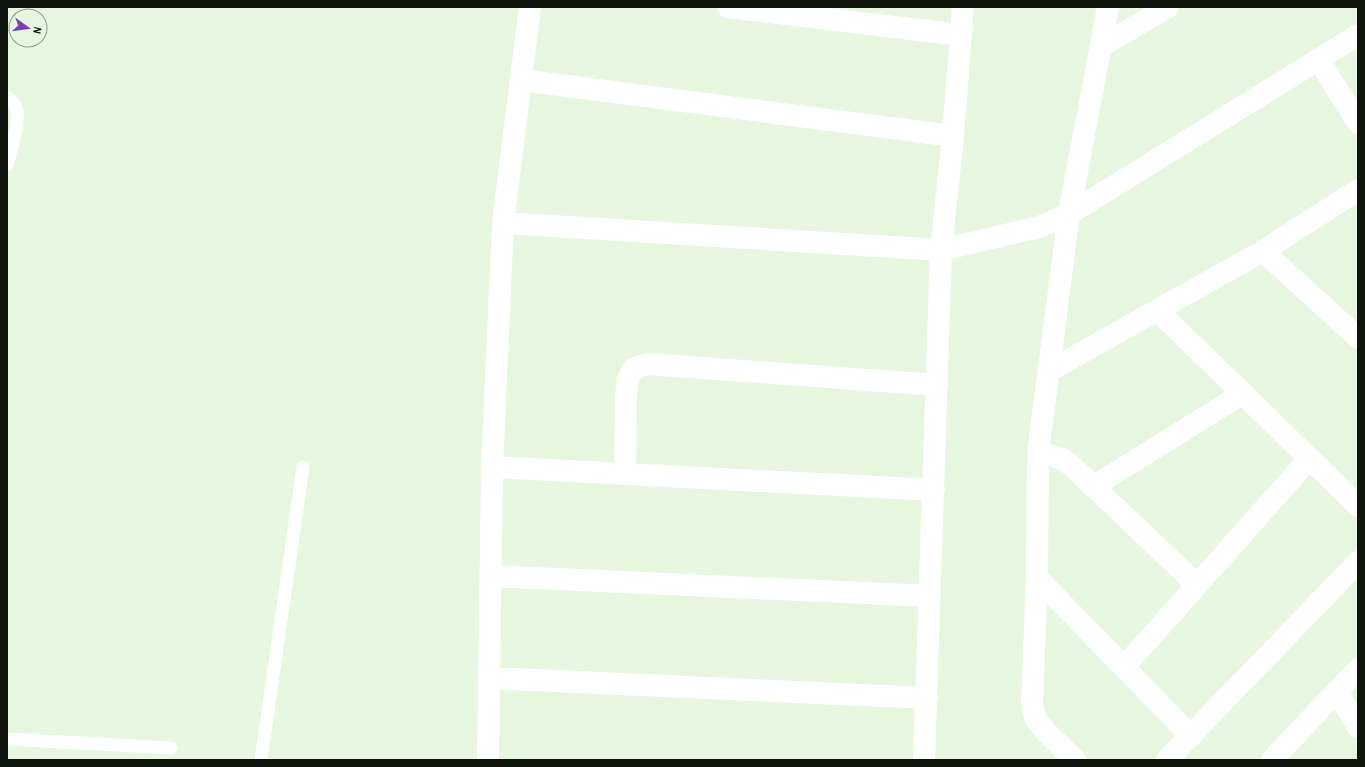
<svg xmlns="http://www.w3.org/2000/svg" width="1365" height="767" font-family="'Archivo Narrow',sans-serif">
	<rect width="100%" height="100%" fill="#e7f6df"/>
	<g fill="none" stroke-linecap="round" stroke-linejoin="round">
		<path stroke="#fff" stroke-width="13" d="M7,97C12,100 17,106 17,112C19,127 11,149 7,165
			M7,739L171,748
			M261,760L303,467"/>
		<path stroke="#fff" stroke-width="22" d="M728,7L961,35
			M1100,47L1168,7
			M1318,59L1358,123
			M521,80L953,136
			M503,223L941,250L1039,227L1069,214L1108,7
			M1263,251L1358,338
			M1158,311L1358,506
			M1049,371L1263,251L1358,190
			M1038,452L1063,459L1072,466L1197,585
			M492,467L934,490
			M625,474L626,395L628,379L634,368L648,364L937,385
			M1094,486L1242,394
			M491,576L930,596
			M1037,578L1191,736
			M1124,667L1309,459
			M489,678L927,698
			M1337,692L1358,727
			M488,760L492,467L503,223L530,7
			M924,760L941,250L953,136L963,7
			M1075,760L1046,732L1035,718L1032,702L1037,578L1038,452L1069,214L1358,35
			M1167,760L1358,562
			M1272,760L1358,669"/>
	</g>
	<rect width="1365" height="767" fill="none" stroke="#0f140d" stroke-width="16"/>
	<g transform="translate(28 28) rotate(104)"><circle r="19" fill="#e7f6df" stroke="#919c8b"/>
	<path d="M0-3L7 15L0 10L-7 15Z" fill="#7c3eb3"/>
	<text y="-6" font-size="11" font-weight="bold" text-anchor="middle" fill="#0f140d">N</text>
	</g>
</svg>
